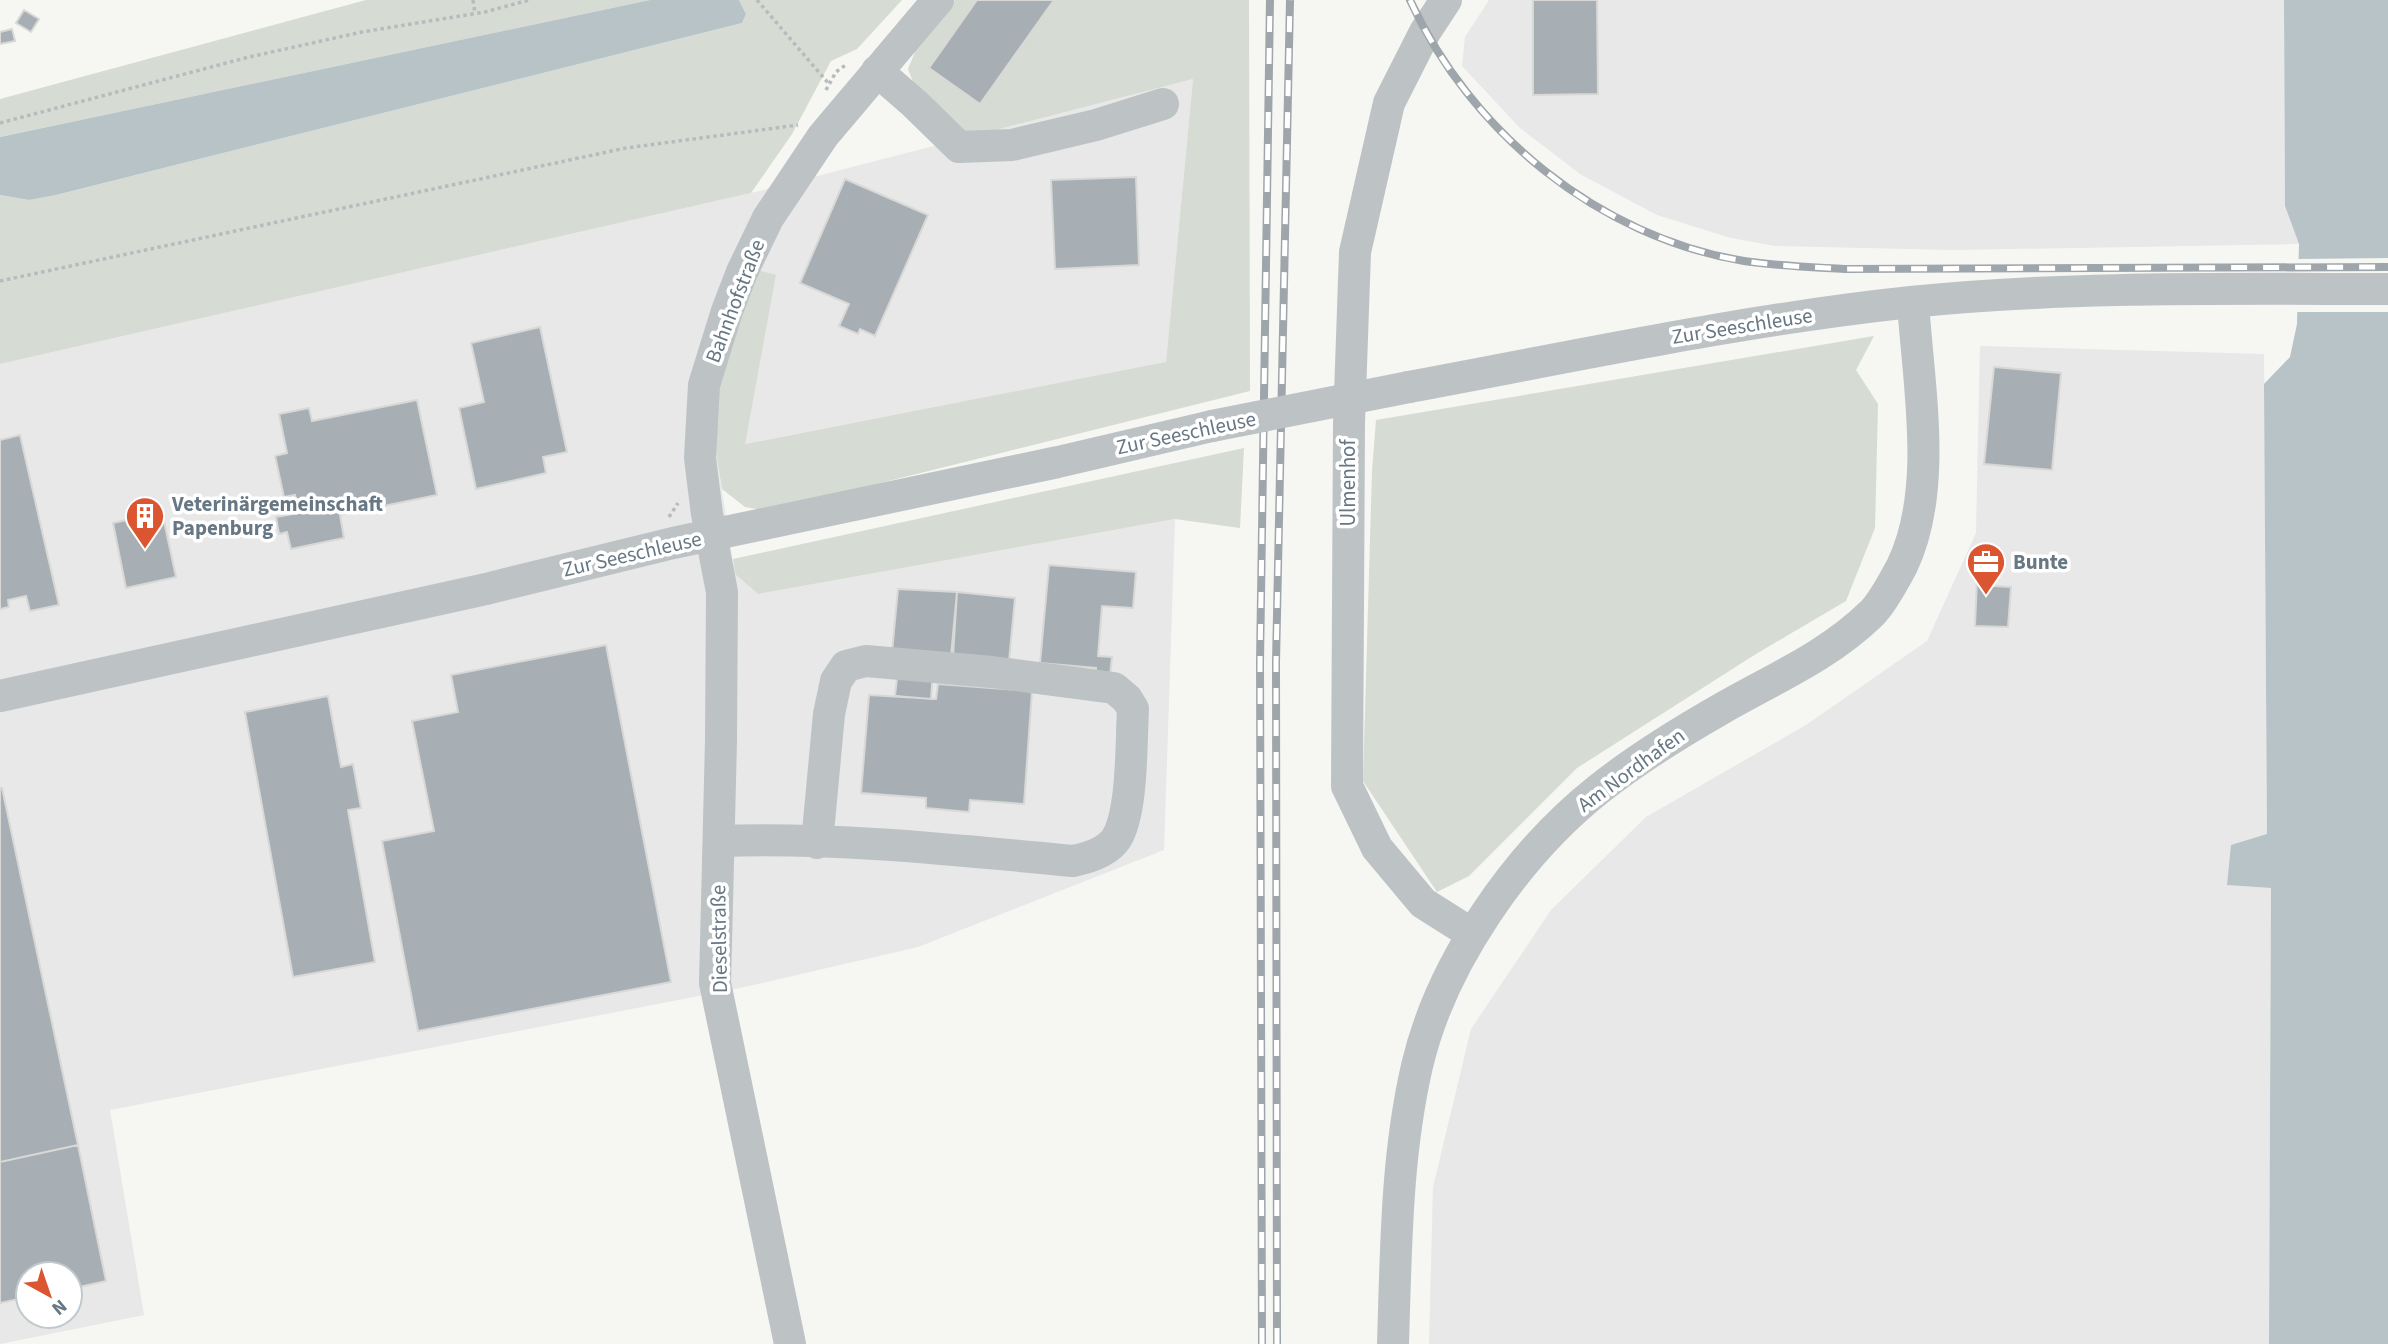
<svg xmlns="http://www.w3.org/2000/svg" width="2388" height="1344" font-family="'Source Sans 3',sans-serif">
	<rect width="100%" height="100%" fill="#f6f6f3"/>
	<path fill="#e7e8e7" fill-rule="evenodd" d="M1489,0H2284L2285,206L2299,244L1953,250L1775,246L1731,238L1657,215L1580,174L1520,128L1462,66L1465,37Z
		M1193,79L1166,363L744,444L776,275L715,447L735,574L758,594L1175,519L1164,850L918,947L740,988L110,1110L144,1315L0,1344V364L751,193ZM28,1274H70V1316H28Z
		M1980,346L2264,354L2267,834L2228,885L2271,888L2269,1344H1429L1433,1187L1471,1029L1551,910L1646,817L1806,725L1927,641L1976,533Z"/>
	<path fill="#d6dbd3" d="M366,0H650L0,137V99Z
		M739,0H902L857,49L831,61L792,134L751,193L0,364V195L29,200L56,195L742,23L746,14Z
		M955,0H1249L1250,391L768,511L745,507L722,489L715,447L720,370L754,269L776,275L745,444L1166,362L1193,79L957,140L918,95L908,69L919,42Z
		M1874,336L1856,370L1878,404L1875,528L1846,601L1756,654L1577,768L1469,876L1437,892L1363,781L1372,471L1376,420Z
		M1244,448L1240,528L1175,519L758,594L735,574L733,559Z"/>
	<path fill="#b7c3c7" d="M650,0H739L746,14L742,23L56,195L29,200L0,195V137Z
		M2284,0H2388V1344H2269L2271,888L2227,885L2231,845L2267,834L2264,384L2290,357L2297,324L2299,244L2285,206Z"/>
	<path fill="#f6f6f3" d="M2388,258V312H2294L2295,259Z"/>
	<path fill="#a7afb4" stroke="#d8d8d6" stroke-width="2" d="M977,0H1054L980,104L929,68Z
		M1533,0H1597L1598,94L1533,95Z
		M24,10L39,19L31,32L16,23Z
		M12,29L15,41L0,44V32Z
		M1136,177L1139,265L1055,269L1051,180Z
		M845,179L928,215L875,336L860,329L858,334L839,326L849,304L800,283Z
		M540,327L567,452L543,457L546,473L476,489L459,408L484,402L471,343Z
		M1994,367L2061,373L2052,470L1984,464Z
		M417,400L437,495L340,515L344,538L291,549L287,532L279,534L276,517L299,513L295,495L284,497L275,456L287,453L279,414L309,408L312,421Z
		M20,435L59,605L30,611L26,596L8,600L9,607L0,609V440Z
		M162,512L176,577L126,588L113,523Z
		M1049,565L1136,572L1133,608L1102,606L1098,656L1112,657L1110,675L1096,673V668L1040,663Z
		M1977,579L1995,580L1994,586L2011,587L2008,627L1975,626Z
		M898,589L957,592L953,656L934,655L931,699L895,696L900,652H892Z
		M957,592L1015,598L1009,661L951,656Z
		M606,645L671,982L418,1031L382,841L434,831L412,721L458,712L451,675Z
		M938,684L1032,691L1024,804L970,800L969,812L926,808V798L861,793L869,695L936,699Z
		M328,696L341,767L353,764L361,808L348,810L375,962L293,977L245,712Z
		M0,788H2L78,1145L0,1162Z
		M78,1145L106,1281L70,1289V1274H28V1297L0,1303V1162Z"/>
	<g fill="none" stroke-linecap="round" stroke-linejoin="round">
		<path stroke="#b8bbbd" stroke-width="3.5" stroke-dasharray="3.5 3.5" stroke-linecap="butt" d="M473,0L475,13
			M757,0L829,84
			M826,90L836,72L847,64
			M0,123L249,57L362,32L485,12L529,0
			M0,281L626,148L798,125
			M669,517L678,503"/>
		<path stroke="#bdc2c5" stroke-width="32" d="M1446,0L1425,32L1389,103L1355,252L1349,423L1347,786L1377,848L1423,903L1472,934
			M877,71L915,104L959,147L1012,145L1096,125L1163,104
			M1409,387C1576,356 1742,320 1911,302C2068,286 2230,289 2388,289
			M0,696L490,588L673,543L1058,462L1212,426
			M719,841C837,837 956,850 1073,861C1088,858 1107,852 1116,839C1133,813 1131,742 1133,709L1127,699L1114,688L992,672L866,661L846,666L836,681L829,714L817,843
			M790,1344L715,983L721,740L722,592L707,514L700,458L704,385L727,311L742,272L768,218L823,136L938,0
			M1393,1344C1396,1251 1396,1157 1417,1066C1441,963 1517,854 1599,789C1637,759 1679,733 1721,709C1773,679 1828,656 1871,614C1882,604 1895,579 1902,566C1939,489 1918,384 1913,302"/>
		<g stroke="#9fa6ab" stroke-width="8">
			<path id="rail" d="M1410,0C1471,133 1599,237 1744,261C1778,266 1811,267 1845,269L2388,267
				M1262,1344L1260,662L1270,0
				M1277,1344L1276,662L1290,0"/>
		</g>
		<use href="#rail" stroke="#fff" stroke-width="5" stroke-dasharray="16" stroke-linecap="butt"/>
		<path stroke="#bdc2c5" stroke-width="32" d="M1212,426L1409,387"/>
	</g>
	<defs>
		<g id="building-pin" transform="scale(2.0125)"><path d="M0 17L-7.5 6A9.5 9.5 0 1 1 7.5 6Z" fill="#da5530" stroke="#fff"/><path d="M-4-6H4V6H1V3H-1V6H-4ZM-2.5-4.3h1.7v1.8h-1.7ZM.8-4.3h1.7v1.8H.8ZM-2.5-1h1.7V.8h-1.7ZM.8-1h1.7V.8H.8Z" fill="#fff"/></g>
		<g id="office-pin" transform="scale(2.0125)"><path d="M0 17L-7.5 6A9.5 9.5 0 1 1 7.5 6Z" fill="#da5530" stroke="#fff"/><path d="M-6-3h4V-5.5h4V-3h4V5H-6ZM-1-4.5V-3h2v-1.5ZM-6 0V1H6V0Z" fill="#fff"/></g>
	</defs>
	<g fill-rule="evenodd">
		<use href="#building-pin" x="145" y="516"/>
		<use href="#office-pin" x="1986" y="562"/>
	</g>
	<g text-anchor="middle" dominant-baseline="central" stroke-width="7" stroke-linejoin="round" paint-order="stroke">
		<g font-size="21" fill="#677783" stroke="#fff">
			<text transform="translate(735 301) rotate(-69)">Bahnhofstraße</text>
			<text transform="translate(1742 326) rotate(-9)">Zur Seeschleuse</text>
			<text transform="translate(1186 433) rotate(-12)">Zur Seeschleuse</text>
			<text transform="translate(1348 483) rotate(-90)">Ulmenhof</text>
			<text transform="translate(632 554) rotate(-13)">Zur Seeschleuse</text>
			<text transform="translate(1631 770) rotate(-36)">Am Nordhafen</text>
			<text transform="translate(719 939) rotate(-91)">Dieselstraße</text>
		</g>
		<g font-size="21" font-weight="bold" fill="#677783" stroke="#fff" text-anchor="start">
			<text x="172" y="504">Veterinärgemeinschaft<tspan x="172" dy="24">Papenburg</tspan></text>
			<text x="2013" y="562">Bunte</text>
		</g>
	</g>
	<g transform="translate(49 1295) rotate(140)"><circle r="33" fill="#ffffff" stroke="#c2c9cd" stroke-width="2"/>
	<path d="M0-5L12 26L0 18L-12 26Z" fill="#da5530"/>
	<text y="-10" font-size="19" font-weight="bold" text-anchor="middle" fill="#677783">N</text>
	</g>
</svg>
